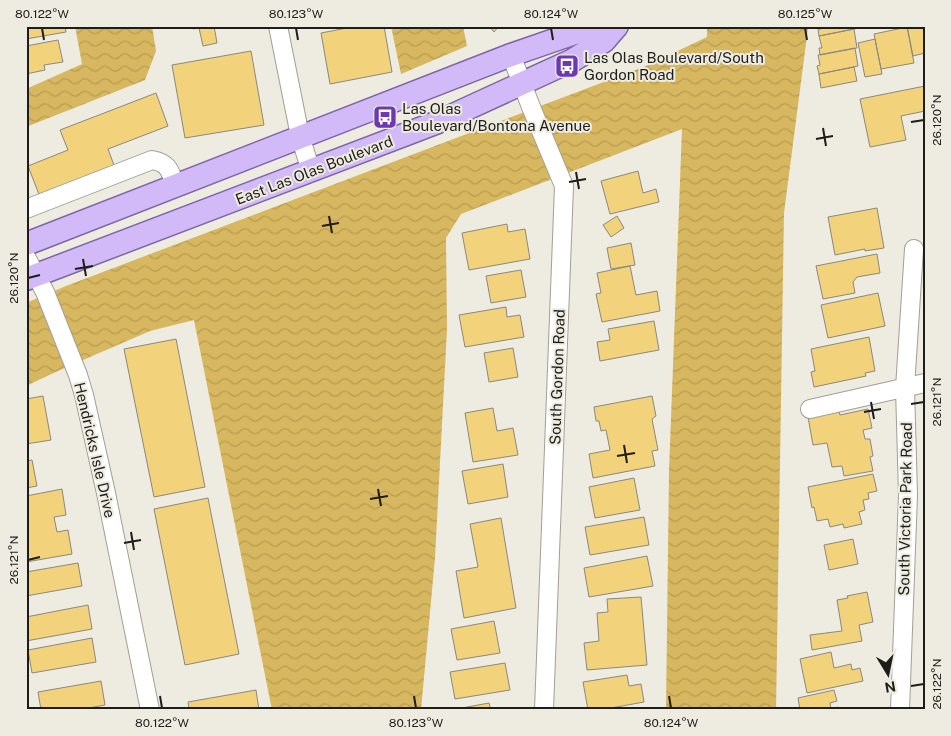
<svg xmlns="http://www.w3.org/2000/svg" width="951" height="736" font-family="'Public Sans',sans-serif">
	<defs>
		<pattern id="water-waves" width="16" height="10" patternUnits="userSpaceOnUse" patternTransform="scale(1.25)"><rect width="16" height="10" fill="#d7b75f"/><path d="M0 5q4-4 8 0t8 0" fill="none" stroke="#b89d52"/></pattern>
	</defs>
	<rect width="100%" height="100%" fill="#eeebe0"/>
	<path fill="url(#water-waves)" d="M75,26H152L156,51L145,80L26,127V89L82,64Z
		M391,26H463L467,46L401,74Z
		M707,26H807L808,28L784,213L776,710H666L669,471L682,129L461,214L446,238L447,329L435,558L421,710H272L194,320L150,331L60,370L26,386V303L66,286L646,66L707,37Z"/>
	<path fill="#f2d27a" stroke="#8b887f" d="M26,26H65L66,32L26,39Z
		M192,26H214L217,43L203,46L199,28L193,29Z
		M357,26H384L392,72L330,84L321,33Z
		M489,26H499L494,32Z
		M821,26H864V27L819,36L818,29H821Z
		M907,26H925V53L913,56Z
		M907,27L914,63L881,69L874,34Z
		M854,29L857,48L820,55L819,48H822L819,36Z
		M875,39L882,74L865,77L858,43Z
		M58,40L63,62L44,65L45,70L26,74V46Z
		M855,48L858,66L819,74L817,66L820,65L818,55Z
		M251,51L264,125L185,138L172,65Z
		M854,67L857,81L821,88L819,74Z
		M925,86V111L901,116L906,140L870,147L860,99Z
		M156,93L168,126L108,149L115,168L40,197L28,166L68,150L60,130Z
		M638,171L643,193L656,189L659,202L610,214L601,181Z
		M877,208L884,248L865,251V249L835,255L828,217Z
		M617,216L624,228L611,237L603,225Z
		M507,224L508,232L525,229L530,259L469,270L462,233Z
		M631,243L635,265L611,269L607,248Z
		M877,254L880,273L857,277L853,282L855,293L823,299L816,266Z
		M630,266L636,295L657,291L660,311L602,322L596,294L601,293L597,273Z
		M521,270L526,297L491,303L486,276Z
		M878,293L885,326L828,338L821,305Z
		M506,307L507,317L520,315L524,337L465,347L459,315Z
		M654,321L659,350L600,361L597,342L610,340L608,329Z
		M869,337L875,371L865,373L866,376L814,387L811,372L815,371L811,349Z
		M176,339L205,487L154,497L124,349Z
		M513,348L518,377L489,382L484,353Z
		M43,396L51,440L26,444V399Z
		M652,396L656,416L652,419L658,450L652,451L655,466L593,478L589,454L610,450L606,430L601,431L599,421H596L594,407Z
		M493,408L497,431L513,428L518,455L473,462L465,413Z
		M868,409L872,428L863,430L865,439H870L873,456L870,457L873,471L844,476L842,466L832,467L827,443L813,445L808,417L839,412L840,415Z
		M32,460L37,486L26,488V461Z
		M503,464L508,497L468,504L462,471Z
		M873,474L877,491L868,493L869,499L863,500L865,510L859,512L862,524L844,528L843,524L830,527L828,519L817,521L814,507L812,508L808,487Z
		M634,478L640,510L595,518L589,487Z
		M62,489L66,515L54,517L57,532L68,530L72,554L26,562V496Z
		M208,498L239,654L185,665L154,509Z
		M644,517L649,545L590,555L585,527Z
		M501,518L516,608L464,618L456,571L478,567L470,524Z
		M853,539L858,564L829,570L824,545Z
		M647,556L653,586L589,597L584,568Z
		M78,563L82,586L26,596V572Z
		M867,592L873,622L859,625L862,641L812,650L810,635L842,631L837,600L848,598L847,596Z
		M641,597L647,665L587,670L584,643L599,641L597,613L608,612L607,599Z
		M88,605L92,629L26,641V617Z
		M494,621L500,653L457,660L451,629Z
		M92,638L96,662L32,673L28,650Z
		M831,652L834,668L851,664L852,670L860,668L863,681L807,693L800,659Z
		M505,663L510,690L455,699L450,672Z
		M627,675L629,686L641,684L644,702L600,710H588L583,682Z
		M101,681L105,705L78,710H41L38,692Z
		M256,690L259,710H189L188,702Z
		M834,690L837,701L830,703L831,709L838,707V710H800L798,698Z
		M489,703L491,710H451Z"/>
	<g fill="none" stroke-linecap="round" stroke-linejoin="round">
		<g stroke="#a39f96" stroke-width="20">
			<path id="minor" d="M278,26L300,136L311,171
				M511,55L531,107L564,186L544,710
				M26,209L152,160C169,163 170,171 175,185
				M26,257L45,292L78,375L84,395L106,493L150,710
				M810,409L925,383
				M900,710L908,495L905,388L914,249"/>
		</g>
		<g stroke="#7e65a6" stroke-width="25">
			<path id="major" d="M26,244L511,55L592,27L606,26
				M26,279L438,122L573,60L604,41L617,26"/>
		</g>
		<use href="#minor" stroke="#fff" stroke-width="18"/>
		<use href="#major" stroke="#d1baf7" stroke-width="22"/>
	</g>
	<path fill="none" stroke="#1e1d1a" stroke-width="2" d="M42,28L44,40M296,28L298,40M551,28L553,40M805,28L807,40M911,122L924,120M823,128L826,146M816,139L833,136M576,172L579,189M569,182L586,179M329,216L332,233M322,226L339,223M83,259L86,276M75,269L93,266M28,278L40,275M871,402L874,419M911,404L924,402M864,412L881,409M624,445L627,463M617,456L635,453M378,489L381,506M370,499L388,496M131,532L134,550M124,543L141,540M28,560L40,557M911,686L924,684M160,696L162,708M414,696L416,708M669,696L671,708"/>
	<defs>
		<g id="bus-square" transform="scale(1.25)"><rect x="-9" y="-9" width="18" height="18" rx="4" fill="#6e39b0" stroke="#eeebe0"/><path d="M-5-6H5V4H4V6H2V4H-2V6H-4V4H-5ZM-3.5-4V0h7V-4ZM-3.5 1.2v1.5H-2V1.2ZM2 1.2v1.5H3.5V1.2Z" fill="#fff"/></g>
	</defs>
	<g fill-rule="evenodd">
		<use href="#bus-square" x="567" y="66"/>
		<use href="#bus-square" x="385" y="117"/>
	</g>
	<g text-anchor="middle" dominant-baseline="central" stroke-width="4" stroke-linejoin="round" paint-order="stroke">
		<g font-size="15" fill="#1e1d1a" stroke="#eeebe0" text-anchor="start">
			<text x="584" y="57">Las Olas Boulevard/South<tspan x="584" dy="17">Gordon Road</tspan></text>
			<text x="402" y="108">Las Olas<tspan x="402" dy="17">Boulevard/Bontona Avenue</tspan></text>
		</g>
		<g font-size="15" fill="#1e1d1a" stroke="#eeebe0">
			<text transform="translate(314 170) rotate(-21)">East Las Olas Boulevard</text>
			<text transform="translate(557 377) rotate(-88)">South Gordon Road</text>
			<text transform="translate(95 450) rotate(77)">Hendricks Isle Drive</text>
			<text transform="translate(905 509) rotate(-89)">South Victoria Park Road</text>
		</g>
	</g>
	<rect width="951" height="736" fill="none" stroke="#eeebe0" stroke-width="55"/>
	<g transform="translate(888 674) rotate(170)" stroke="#eeebe0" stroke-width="4" paint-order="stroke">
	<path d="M0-4L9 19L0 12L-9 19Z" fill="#1e1d1a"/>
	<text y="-8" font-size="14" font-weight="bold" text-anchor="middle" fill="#1e1d1a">N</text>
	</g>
	<rect x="28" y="28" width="896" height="680" fill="none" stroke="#1e1d1a" stroke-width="2"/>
	<g font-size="12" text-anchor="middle" fill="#1e1d1a">
		<text x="42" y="18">80.122°W</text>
		<text x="296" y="18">80.123°W</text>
		<text x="551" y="18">80.124°W</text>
		<text x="805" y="18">80.125°W</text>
		<text transform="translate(937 120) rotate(-90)" y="4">26.120°N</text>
		<text transform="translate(14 278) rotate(-90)" y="4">26.120°N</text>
		<text transform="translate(937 402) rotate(-90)" y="4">26.121°N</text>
		<text transform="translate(14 560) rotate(-90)" y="4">26.121°N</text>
		<text transform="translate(937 684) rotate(-90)" y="4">26.122°N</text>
		<text x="162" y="727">80.122°W</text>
		<text x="416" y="727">80.123°W</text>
		<text x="671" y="727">80.124°W</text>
	</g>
</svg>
